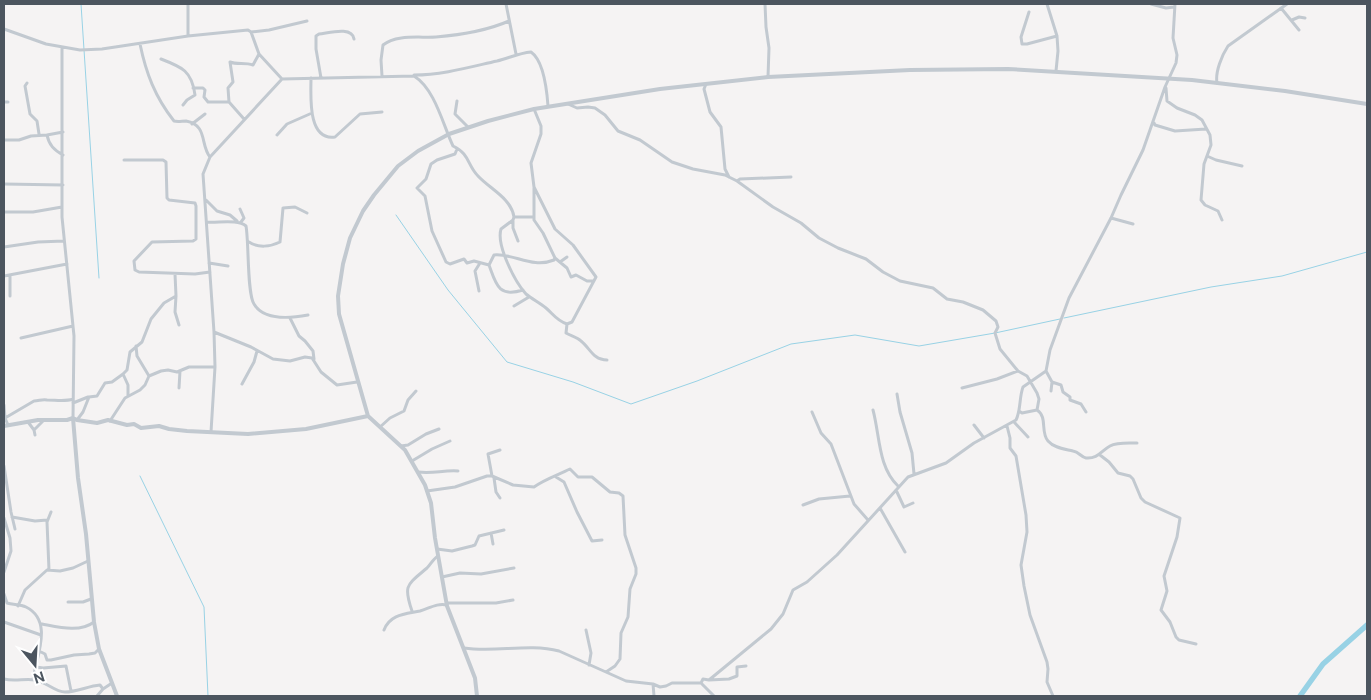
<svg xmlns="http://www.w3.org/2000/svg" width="1371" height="700" font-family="'Public Sans',sans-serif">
	<rect width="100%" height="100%" fill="#f5f3f3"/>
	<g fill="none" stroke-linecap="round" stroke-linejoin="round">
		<path stroke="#98d2e5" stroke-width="1" d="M81,4L99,278
			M396,215L448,290L507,362L573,382L631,404L697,381L791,344L855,335L919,346L995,333L1060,319
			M1064,318L1211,287L1282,276L1367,252
			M140,476L204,607L208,696"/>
		<path stroke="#98d2e5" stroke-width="5.5" d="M1300,696L1323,664L1367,625"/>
		<path stroke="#c2c9d0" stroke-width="3" d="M188,4V36
			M506,4L516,54
			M765,4L766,27L769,48L768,77
			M1047,4L1057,36L1058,51L1056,71
			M1151,4L1166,8L1174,7
			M1281,8L1299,30
			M1029,12L1021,37L1022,44H1027L1057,36
			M1292,20L1299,17L1305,18
			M4,29L46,44L80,50L102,49L188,36L248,30L251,32L259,54L282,79L414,76C435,89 443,125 453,146C470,154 467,165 478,176C490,189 511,198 514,217
			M251,32L269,30L307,21
			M140,44C146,73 155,97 174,121C178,122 182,121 186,121C208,125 200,145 210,157
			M62,48V217L74,336L73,418
			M161,59C182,67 192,71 195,95L187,100L183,105
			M230,62C237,65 245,62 253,65L259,54
			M414,75C442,75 470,67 497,61C509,58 519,53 531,52C544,61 547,92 548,106
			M382,76L381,60L383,45C396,34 420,38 436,37C460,35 486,31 509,21
			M311,78C311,95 307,141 335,137L360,114L382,112
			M321,78L316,49V36L319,34C329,33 352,26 354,39
			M27,83L25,86L30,114L37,121L39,134
			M1217,83C1215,72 1222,55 1228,46L1287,4
			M706,84L704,89L710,112L721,127L725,169L729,177
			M193,88H203L205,90L204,97L208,102H229L244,119
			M1166,88L1167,101L1177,108L1195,115L1202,120L1210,135L1211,145L1204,164L1201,200L1205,205L1218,211L1222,220
			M457,101L455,114L468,127
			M4,102H8
			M229,102L228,88L233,82L230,62
			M568,104L577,108L588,107L595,108L605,115L618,131L640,140L672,162L693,169L725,175L737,181L773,207L801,223L819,238L838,248L866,259L883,272L900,281L933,288L947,299L963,302L983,310L996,321L998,327L995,333L1000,349L1018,371L1027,376L1037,393L1039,399L1037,410
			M534,109L541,126V134L531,163L534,187V220L543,233L555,258L567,268L571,277L576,275L587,281H593
			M1154,123L1155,125L1175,131L1206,129
			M192,124L205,114
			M47,135L63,132
			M277,135L287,124L312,113
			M4,140H19L31,136L47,135C49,145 54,150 63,155
			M457,149L455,154L437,160L431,164L426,179L417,188L425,196L432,231L446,262L450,264L464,259L467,263L474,261L489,265L494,255C514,253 532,269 554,260L555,258
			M1207,156L1216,160L1242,166
			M124,160H163L166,162L167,198L169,200L195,203L196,206V239L193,241L152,242L134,261L135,270L139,272L195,274L210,272
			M737,181L740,179L791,177
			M4,184L63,185
			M534,187L555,229L573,245L596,277L572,322L567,324L566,333C571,336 577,337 581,341C590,348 593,360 607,360
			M206,200L217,211L230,215L237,221
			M240,209L244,218L241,222
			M4,212H33L62,207
			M533,217H514L513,220L501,229C496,245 515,282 526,294C532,299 540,303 546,308C553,314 557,321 567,324
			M1111,218L1133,224
			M513,221V228L518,241
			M207,222C218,223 238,219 246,226C249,242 247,294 254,304C264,321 292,318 308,315
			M249,242C258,248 270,247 280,242L283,208L295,207L307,213
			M4,247L38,242L64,241
			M560,262L567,257
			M209,263L228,266
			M489,265C496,284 498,298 523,290
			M175,274L176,296L175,312L179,325
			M4,276L67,264
			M479,291L475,271L480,263
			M10,296V276
			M514,306L529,297
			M290,318L299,336L305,341L313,351L314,359
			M214,332L251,347L273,359L290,361L305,357L312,358L321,372L337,385L357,382
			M21,338L73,326
			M136,346L137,356L149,376
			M1046,371L1052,382L1061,385L1063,392L1070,397V400L1081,404L1086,412
			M242,384L254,362L257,351
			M179,388L180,371
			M962,388L997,379L1018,371
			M1051,391L1052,382
			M897,394L900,412L912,453L914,474
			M128,396V385L123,374L127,370L130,352L142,342L151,319L164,303L176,296
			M73,403L88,397
			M4,405L5,418L8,425
			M873,410C880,436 878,467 898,486
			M1037,410C1048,417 1040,432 1048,441C1054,448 1065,449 1073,451C1079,452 1081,457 1086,458C1098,459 1101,451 1110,446C1117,442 1128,443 1137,443
			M1019,411L1022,413L1037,410
			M812,412L821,433L831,444L854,504L868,520
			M5,418L34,401C39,401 42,399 47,400C56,400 65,402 73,399
			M77,420L83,412L89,397L97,396L105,383L112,382L123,374
			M110,421L125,398L140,390L145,385L149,376L161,371L168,370L177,372L189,367H215
			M28,422L34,430
			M1014,422L1028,437
			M974,425L984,438
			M1007,426L1010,438V448L1016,456L1026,515L1027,532L1021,565L1024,586L1030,615L1047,662L1048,669L1047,682L1053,696
			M380,427L390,418L404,411L408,400L416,391
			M211,432L215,367L214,332L203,174L210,157L282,79
			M35,435L34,430L43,421
			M401,446L408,445L426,434L439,429
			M1100,455L1109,462L1118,473L1130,476L1133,479L1141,498L1145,502L1180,518L1177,537L1164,576L1167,591L1161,610L1170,622L1176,637L1179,640L1196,644
			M412,461L432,449L450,441
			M4,466L11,512L15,529
			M418,472C433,474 443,470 458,471
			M492,476L488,454L500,450
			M556,477L564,482L577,512L592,541L602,540
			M494,478L496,492L500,498
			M896,490L904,507L913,503
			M427,491L455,487L487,476H492L513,485L534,487C545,479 558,475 570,469L578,477H592L610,492L619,493L623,496L625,535L636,568V574L630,589L628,617L621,633L620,659L615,666L606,672
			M803,505L819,499L850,496
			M880,508L905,552
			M12,517L35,521L47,520
			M4,518L10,538L11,551L4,572
			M491,533L493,544
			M437,549L452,551L472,546L475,545L479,536L504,530
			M49,570L47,522L51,512
			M442,577L460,573L481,574L514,568
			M4,594L7,603C13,605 20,604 26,607C54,621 36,657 33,680
			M68,602H83L91,599
			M447,603H496L513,600
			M18,606L25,590L47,570L60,571L73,568L88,561
			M412,611C403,585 407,585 427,568C431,564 433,559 438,556
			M4,622L41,635
			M42,624C58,627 80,633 94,622
			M384,630C390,614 406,614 420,611C430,608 437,603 447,605
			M586,630L591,653L589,665
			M464,648C495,653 528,643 559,651L626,681L653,684L660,687L666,686L672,683H701L703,679L709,680L771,629L783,614L793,590L807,582L837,555L908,477L946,463L974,443L1016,420C1021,410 1019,398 1023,387L1046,371L1050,350L1069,298L1111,218L1121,195L1143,150L1165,87L1176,63L1177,55L1173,38L1175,4
			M39,651L45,654L47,660H51L74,655L89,654L95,653L99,649
			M36,667L43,668L66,666L71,691
			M4,679C15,682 25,678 35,680C45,681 55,692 65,692C77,692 88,686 100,685L103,689
			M709,680L729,679L737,676V667L746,666
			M701,683L714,696
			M653,684L654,696
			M97,696L103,689L112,683"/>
		<path stroke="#c2c9d0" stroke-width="4" d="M73,418L78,478L86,534L94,622L99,649L117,696
			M4,426L38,420H67L73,418L77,420L97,423L108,420L127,425L134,424L141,428L159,426L169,429L187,431L248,434L306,429L368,416
			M477,696L475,678L447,606L435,538L431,503L425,485L405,450L368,416L339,314L338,296L343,264L350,238L363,211L374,195L398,166L418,151L449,134L488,121L534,109L660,89L768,77L910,70L1008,69L1192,80L1285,91L1367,104"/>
	</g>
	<rect width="1371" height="700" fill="none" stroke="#4c555f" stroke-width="10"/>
	<g transform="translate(35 665) rotate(162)" stroke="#ffffff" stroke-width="4" paint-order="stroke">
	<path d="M0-4L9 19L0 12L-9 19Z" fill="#4c555f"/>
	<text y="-8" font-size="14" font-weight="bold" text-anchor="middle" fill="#4c555f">N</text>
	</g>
</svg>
